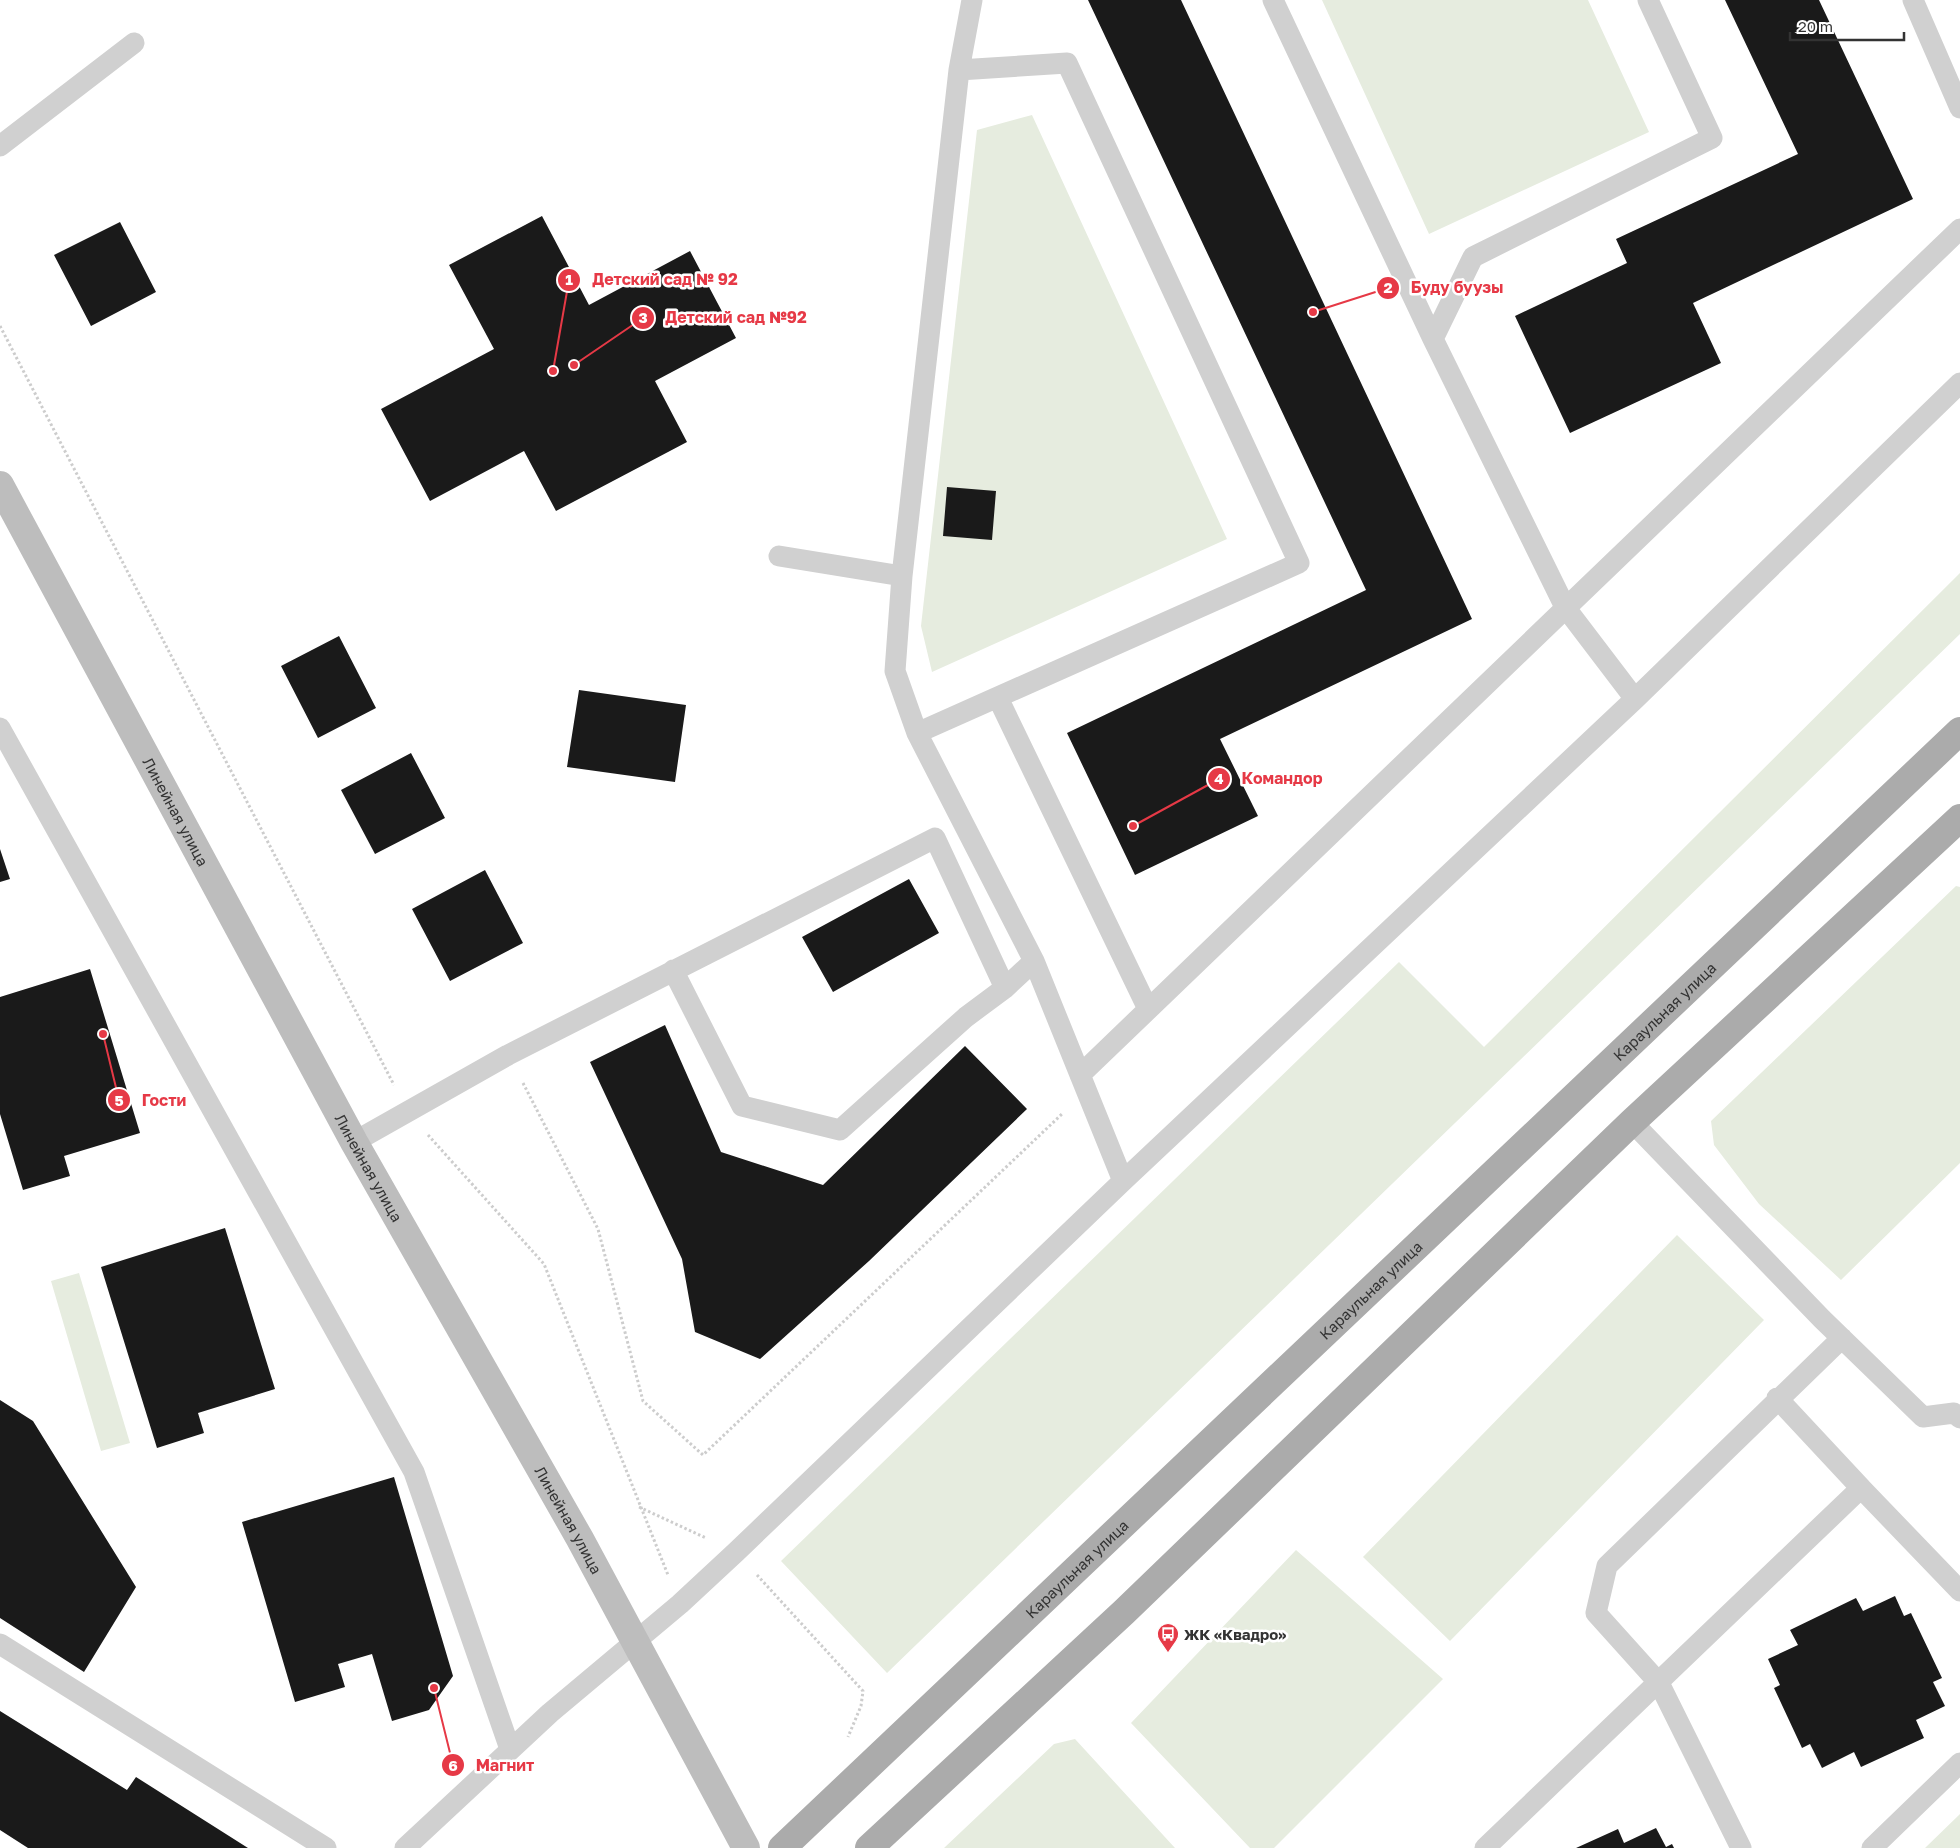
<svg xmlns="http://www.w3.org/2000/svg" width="1960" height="1848" font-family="'Golos Text',sans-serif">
	<rect width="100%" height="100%" fill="#fff"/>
	<path fill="#e6ecdf" d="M1322,0H1588L1649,132L1429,234Z
		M1032,115L1227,539L932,672L921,626L977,130Z
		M1960,573V634L887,1673L781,1561L1399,962L1484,1047Z
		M1956,886L1960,887V1163L1841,1280L1759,1204L1714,1145L1711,1121Z
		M1677,1235L1764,1320L1450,1641L1363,1557Z
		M79,1273L130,1443L101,1451L51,1281Z
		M1296,1550L1443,1679L1274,1848H1250L1131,1723Z
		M1075,1739L1175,1848H944L1054,1744Z
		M1960,1814V1848H1925Z"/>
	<path fill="#1a1a1a" d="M1088,0H1181L1472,619L1220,739L1258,816L1135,875L1067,733L1366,590Z
		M1725,0H1819L1913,199L1693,303L1721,363L1570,433L1515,316L1627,263L1616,239L1798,154Z
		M542,216L589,305L690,251L736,338L655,381L687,442L556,511L524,451L430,501L381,409L494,349L449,265Z
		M120,222L156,292L91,326L54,255Z
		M947,487L996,491L992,540L943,536Z
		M339,636L376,708L318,738L281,666Z
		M579,690L686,705L675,782L567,767Z
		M411,753L445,818L375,854L341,790Z
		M0,849L10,879L0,882Z
		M485,870L523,943L450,981L412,909Z
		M909,879L939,933L833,992L802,937Z
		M90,969L140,1133L64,1156L70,1176L23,1190L0,1114V997Z
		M665,1025L721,1152L823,1185L965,1046L1027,1109L869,1261L760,1359L695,1332L682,1259L590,1062Z
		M225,1228L275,1389L198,1413L204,1433L157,1448L101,1267Z
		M0,1400L33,1421L136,1587L84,1672L0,1618Z
		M394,1477L453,1676L429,1710L392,1721L372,1654L338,1664L345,1687L295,1702L242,1522Z
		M1895,1596L1904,1616L1911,1613L1942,1678L1933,1682L1945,1706L1916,1720L1924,1738L1861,1767L1854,1752L1822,1768L1810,1744L1802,1748L1774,1688L1780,1685L1768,1659L1798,1645L1790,1630L1856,1598L1863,1611Z
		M0,1711L127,1790L136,1777L248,1848H28L0,1830Z
		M1656,1828L1666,1847L1672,1844L1674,1848H1576L1618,1829L1624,1843Z"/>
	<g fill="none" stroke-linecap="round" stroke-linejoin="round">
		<path stroke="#cdcdcd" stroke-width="3" stroke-dasharray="2.5 2.5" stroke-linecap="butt" d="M0,326L394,1085
			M523,1083L598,1229L643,1401L703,1455L1062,1114
			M428,1135L544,1264L668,1575
			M639,1507L706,1538
			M757,1575L863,1691L861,1706L848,1737"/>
		<path stroke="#d0d0d0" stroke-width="21" d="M972,0L959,70L902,576L895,671L917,733L1034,961L1123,1181
			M1273,0L1433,339L1565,607L1635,699
			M1913,0L1960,108
			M0,146L134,43
			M1433,339L1473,257L1712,138L1648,0
			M779,556L902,576
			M998,698L1148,1009
			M0,728L414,1472L510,1749
			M917,733L1299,563L1067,63L959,70
			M673,970L742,1106L840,1130L966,1017L1005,988L1034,961
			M1080,1075L1960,229
			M1632,1122L1822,1319L1923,1417L1954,1413L1960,1418
			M354,1142L508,1055L935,838L1005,988
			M1777,1398L1861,1488
			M0,1644L326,1848
			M405,1848L550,1713L680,1604L736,1552L1123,1181L1635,699L1960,383
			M1485,1848L1861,1488L1960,1591
			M1741,1848L1659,1683L1596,1613L1607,1566L1842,1338
			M1872,1848L1960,1763"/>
		<path stroke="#bdbdbd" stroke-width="28" id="s1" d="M0,485L354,1142L580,1539L746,1848"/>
		<g stroke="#ababab" stroke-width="28">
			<path id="s2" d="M782,1848L1960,731"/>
			<path d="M869,1848L1124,1612L1632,1122L1960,818"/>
		</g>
	</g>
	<defs>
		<g id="bus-pin" transform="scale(1.125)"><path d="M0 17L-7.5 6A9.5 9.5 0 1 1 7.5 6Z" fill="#e63946" stroke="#fff"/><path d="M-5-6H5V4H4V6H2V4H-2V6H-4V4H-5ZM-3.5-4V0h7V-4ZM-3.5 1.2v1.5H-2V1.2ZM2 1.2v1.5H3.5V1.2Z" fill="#fff"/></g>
	</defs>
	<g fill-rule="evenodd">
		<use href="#bus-pin" x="1168" y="1634"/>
	</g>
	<g text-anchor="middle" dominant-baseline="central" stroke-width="5" stroke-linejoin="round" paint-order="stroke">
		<g font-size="15" fill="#333" stroke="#fff">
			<text stroke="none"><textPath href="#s1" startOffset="371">Линейная улица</textPath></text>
			<text stroke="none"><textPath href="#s2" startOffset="1216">Караульная улица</textPath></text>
			<text stroke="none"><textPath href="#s1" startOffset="776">Линейная улица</textPath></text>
			<text stroke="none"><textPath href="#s2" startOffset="811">Караульная улица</textPath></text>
			<text stroke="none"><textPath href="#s1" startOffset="1181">Линейная улица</textPath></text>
			<text stroke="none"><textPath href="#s2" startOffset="406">Караульная улица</textPath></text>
		</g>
		<g font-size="15" font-weight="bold" fill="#333" stroke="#fff" text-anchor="start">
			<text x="1184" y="1634">ЖК «Квадро»</text>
		</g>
	</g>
	<path fill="none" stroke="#e63946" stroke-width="2" d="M553 371L569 280M1313 312L1388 288M574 365L643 318M1133 826L1219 779M103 1034L119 1100M434 1688L453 1765"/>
	<g fill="#e63946" stroke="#fff" stroke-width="2">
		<circle cx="553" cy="371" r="5"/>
		<circle cx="1313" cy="312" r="5"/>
		<circle cx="574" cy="365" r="5"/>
		<circle cx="1133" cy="826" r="5"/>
		<circle cx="103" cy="1034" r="5"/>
		<circle cx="434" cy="1688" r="5"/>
		<circle cx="569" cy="280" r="12"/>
		<circle cx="1388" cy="288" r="12"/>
		<circle cx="643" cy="318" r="12"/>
		<circle cx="1219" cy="779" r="12"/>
		<circle cx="119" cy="1100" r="12"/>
		<circle cx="453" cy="1765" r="12"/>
	</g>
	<g font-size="15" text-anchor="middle" font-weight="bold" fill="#fff">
		<text x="569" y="285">1</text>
		<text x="1388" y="293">2</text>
		<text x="643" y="323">3</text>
		<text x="1219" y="784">4</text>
		<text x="119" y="1106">5</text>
		<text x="453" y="1771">6</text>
	</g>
	<g font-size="16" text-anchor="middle" font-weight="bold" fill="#e63946" stroke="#fff" stroke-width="5" stroke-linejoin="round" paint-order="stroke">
		<text x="665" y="285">Детский сад № 92</text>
		<text x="1457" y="293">Буду буузы</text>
		<text x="736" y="323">Детский сад №92</text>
		<text x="1282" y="784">Командор</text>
		<text x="164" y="1106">Гости</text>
		<text x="505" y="1771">Магнит</text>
	</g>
	<path d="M1790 32v8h114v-8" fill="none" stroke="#333333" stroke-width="2.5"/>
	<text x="1798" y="32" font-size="15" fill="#333333" stroke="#ffffff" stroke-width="4" paint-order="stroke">20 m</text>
</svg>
